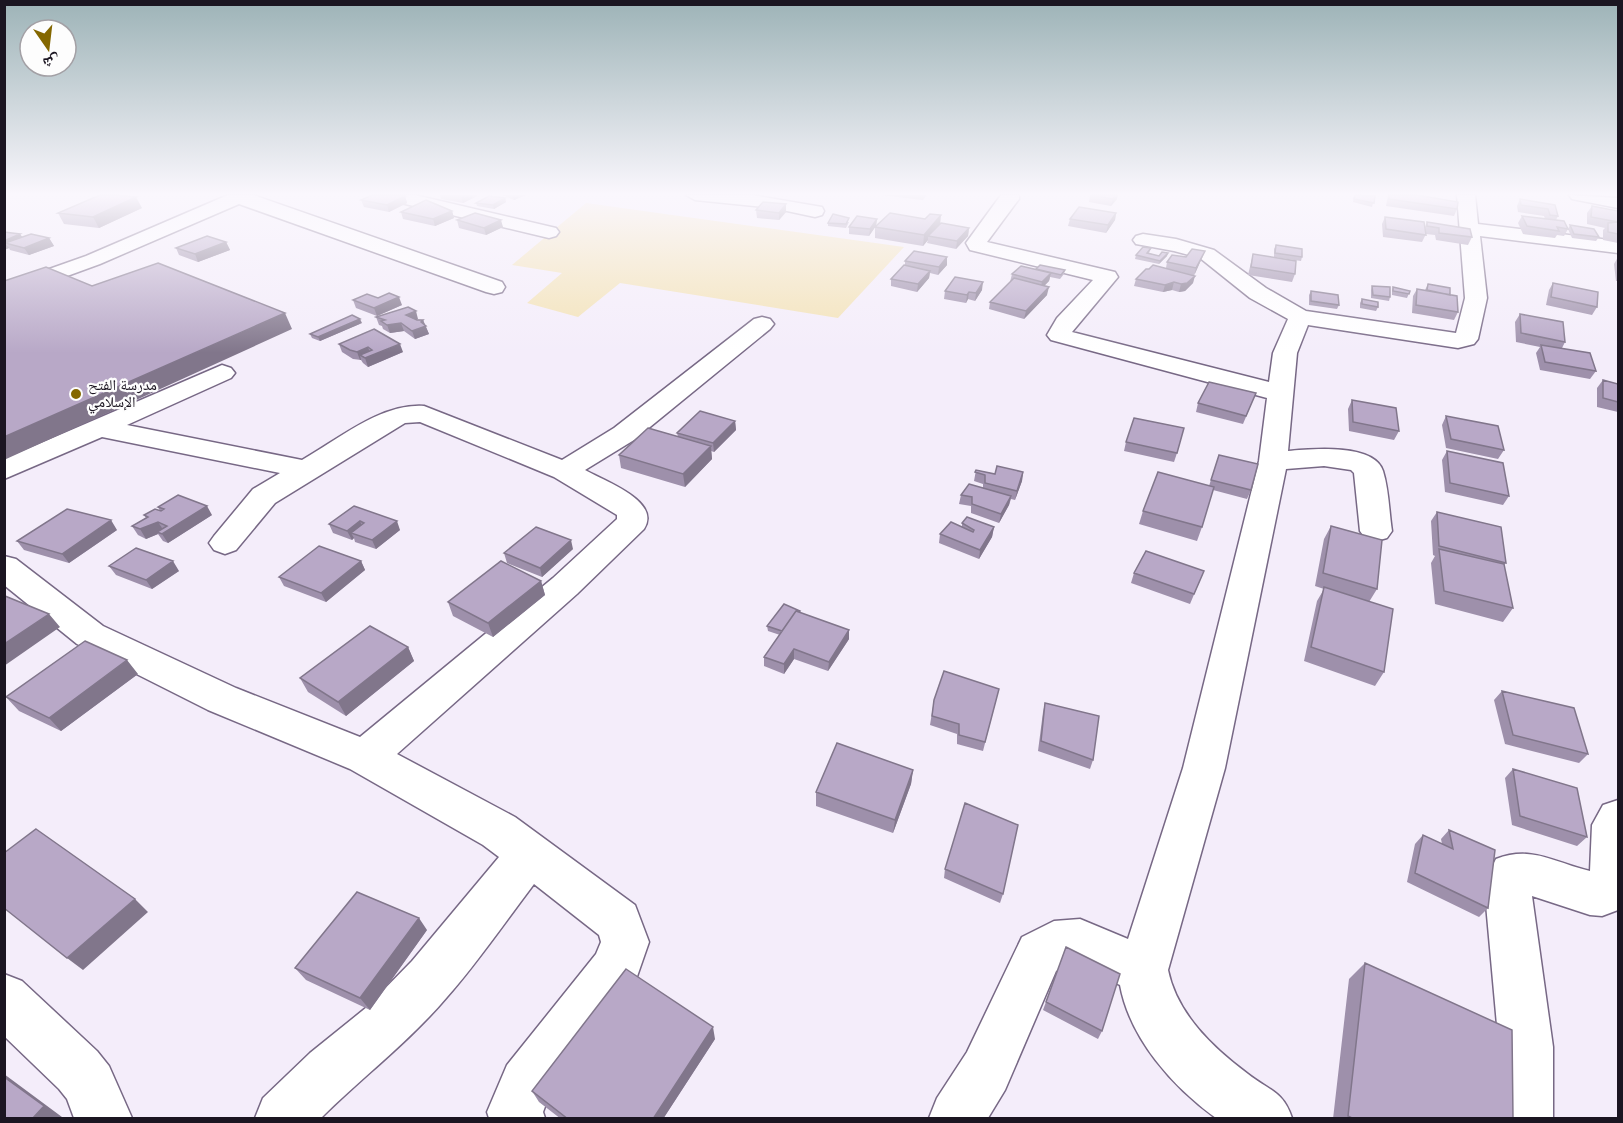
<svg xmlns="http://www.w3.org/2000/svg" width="1623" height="1123" font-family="Jost,'Noto Naskh Arabic',sans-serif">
	<rect width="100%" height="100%" fill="#f4edfa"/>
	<path fill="#f3e2b5" d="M586,203L904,247L838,318L620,283L578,317L527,303L562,273L512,265Z"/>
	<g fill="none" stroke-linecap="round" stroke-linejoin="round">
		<g stroke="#776885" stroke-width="3">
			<path id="minor" d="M228,195H253L502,282L505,287L502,292L494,294L486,292L239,204L100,264L4,299V285L86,256Z
				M381,195H415L556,228L559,232L556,236L549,238L384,199Z
				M686,195H752L822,207L824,211L822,215L815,217L773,208L695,200Z
				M1001,195H1019V199L987,242L1115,272L1118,277L1072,332L1269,382L1273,353L1288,319L1250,298L1200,258L1174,251L1136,244L1133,240L1136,236L1143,234L1176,239L1214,250L1266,288L1306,311L1456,333L1465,298L1457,195H1475L1478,224L1618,241V253L1480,236L1487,298L1478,339L1474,344L1458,348L1308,325L1297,353L1288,451C1311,449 1374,443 1383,471C1389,490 1389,512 1392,531L1387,538L1376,541L1365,538L1360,531L1354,473L1351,470L1324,466L1286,469L1225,768L1168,970C1177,1014 1213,1048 1248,1074C1270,1091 1283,1091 1292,1118H1216C1173,1087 1130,1039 1120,985C1102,977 1076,959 1056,971L1005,1090L988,1118H929L937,1098L967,1052L1022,937L1054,921L1080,919L1128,939L1183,768L1259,461L1267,398L1051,340L1047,335L1057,318L1093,280L970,250L966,243Z
				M1569,195L1618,198V208L1572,199Z
				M762,317L770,319L774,324L770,329L634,440L585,470C604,481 662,501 644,529L577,594L397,754L515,817L635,905L649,942L633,988L547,1101L543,1112L545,1118H489L487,1112L507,1065L596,954L601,942L599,935L534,884C505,922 478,962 447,997C409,1042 362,1077 321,1118H255L263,1098L310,1053L367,1007L412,961L499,857L483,845L350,769L208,710L77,644L4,585V556L16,559L103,626L236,688L360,737L553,578L617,519V515L554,477L420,422L405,423L275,503L236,550L225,554L214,550L209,543L214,536L253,489L280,473L102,437L4,479V459L222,365L231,368L235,373L231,378L127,425L302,460C339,439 381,403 424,406L562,460L614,428L754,319Z
				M1618,800V910L1602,916L1590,915L1532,896L1553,1047V1118H1497L1499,1047L1484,882L1496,859C1532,845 1555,863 1590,871L1592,825L1603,805Z
				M4,974L22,981L97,1051L109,1066L132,1118H74L67,1099L59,1089L4,1036Z"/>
		</g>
		<use href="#minor" fill="#fff" fill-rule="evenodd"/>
	</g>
	<path fill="#9e90ab" d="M440,195H477V196L463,203L441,199Z
		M502,195H526L514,200Z
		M880,195H927L923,200Z
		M1090,195L1117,199L1111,206L1089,202Z
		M1354,195L1375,196L1372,207L1353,202Z
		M1388,195H1417L1457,209L1454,216L1386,206Z
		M405,196L407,203L389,212L364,207L361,200Z
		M505,198L506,202L494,209L477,206L476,203Z
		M1520,199L1555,205L1558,216L1556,220L1568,229L1570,225L1599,237L1596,241L1572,238L1568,229L1564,236L1557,235L1555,238L1523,234L1518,223L1522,216L1545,219L1544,216L1518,212L1517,206Z
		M786,204V212L779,220L757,218L756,210Z
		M1592,206L1618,211V243L1603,240V230L1605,228L1587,224V213Z
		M142,208L99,228L64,224L58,213Z
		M452,211L454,218L435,226L403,219L401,212Z
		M1116,213L1115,220L1106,233L1068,226L1070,219Z
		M1385,217L1425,227L1427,222L1472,237L1468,245L1436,240L1435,235L1426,234L1422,242L1383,237L1382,224Z
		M877,219L876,226L940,224L969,228L968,236L956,249L927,243L928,240L923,246L875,238V227L869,236L849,234V227Z
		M457,220L503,227L486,235L459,228Z
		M849,222L846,228L828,226V223Z
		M4,232L20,234L22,237L49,238L54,246L29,255L10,250L9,248L4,250Z
		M226,242L230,250L198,262L179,255L176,248Z
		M1276,245L1302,257L1301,261L1274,257V249Z
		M1151,248L1149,253L1159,256L1168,253L1167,256L1159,264L1135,259L1136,255Z
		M1205,251L1202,258L1194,275L1193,283L1185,291L1179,292L1172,290L1163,292L1134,286L1136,279L1149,269L1166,268L1167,262Z
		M1253,254L1295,274L1292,282L1248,275Z
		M947,257V265L938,275L930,273L929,278L917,292L891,286V279L905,266V261Z
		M1618,257V281H1616L1614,264Z
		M1036,269L1065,270L1064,274L1060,279L1050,277L1049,281L1044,286L1047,295L1024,319L989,309L990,302L1010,282L1012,274Z
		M1553,283L1597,307L1592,315L1546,305L1549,290Z
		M1428,284L1450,295L1458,312L1454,320L1412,313L1413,296L1417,289L1425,290Z
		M1372,286L1390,297L1389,301L1371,298V290Z
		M1393,287L1410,291L1407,298L1392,295V291Z
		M982,290L975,301L968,299L966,303L944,299L945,291Z
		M1311,291L1339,305L1337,309L1309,305V295Z
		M378,298L402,305L377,316L356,308L353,300Z
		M1362,299L1378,307L1376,311L1360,308V303Z
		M1520,314L1565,342L1562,348L1596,371L1590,379L1540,370L1536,353L1540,347L1516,342L1515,322Z
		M376,317L423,320L429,334L415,339L404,331L390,333L383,329L382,326L379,325Z
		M362,323L320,341L312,338L310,334Z
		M339,344L403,352L368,367L363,363L361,360L353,359L342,352Z
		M1603,380L1618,384V412L1597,407V388Z
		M1256,393L1243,424L1196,412L1198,403Z
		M1352,400L1399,431L1394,440L1349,431L1348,409Z
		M1446,416L1504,450L1498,459L1446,448L1442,425Z
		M735,421L736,430L714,452L711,451L712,459L685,487L621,468L619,455L678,437L677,433Z
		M1126,442L1177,453L1174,462L1124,451Z
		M1447,451L1509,496L1503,505L1445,492L1442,460Z
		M1219,455L1251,490L1247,499L1213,490L1202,527L1197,541L1139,524L1143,511L1209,486Z
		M976,470L995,474L1023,472L1022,481L1015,500L1011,499L1009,505L999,523L971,513V506L959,504L961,495L983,488V484L974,481Z
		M354,506L400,530L376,549L355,542L354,538L352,540L333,533L329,524Z
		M158,507L212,515L168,543L163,541L158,534L146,539L138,535L132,526L146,518L144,515L160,511Z
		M1437,512L1506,563L1504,565L1513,608L1503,622L1435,604L1431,563L1435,556L1433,555L1431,521Z
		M962,523L994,527L992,537L979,559L939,543L940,534L962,527Z
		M1331,526L1377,589L1369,602L1384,672L1375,686L1304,661L1317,601L1324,589L1315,586L1324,539Z
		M117,530L69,563L24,550L17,541Z
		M573,549L542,577L507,563L504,553Z
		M361,561L365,570L326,602L284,586L279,577Z
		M109,566L179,571L152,589L116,575Z
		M1204,571L1190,604L1131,583L1134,573Z
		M541,581L545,595L493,637L453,616L448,602Z
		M800,611V613L849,639L828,671L794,659L784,674L764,666V657L780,635L768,631L767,626Z
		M408,647L414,661L346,716L308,692L300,678Z
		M138,674L61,731L19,711L6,697Z
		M999,689L983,751L957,744V734L930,725L934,700Z
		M1502,691L1588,754L1579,763L1505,744L1494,700Z
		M1045,703L1093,760L1090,769L1038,751L1043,712Z
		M1513,769L1587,837L1577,846L1512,825L1505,778Z
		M913,770L911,784L893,833L816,806V792Z
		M1449,830L1488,908L1479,917L1407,882L1415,844L1423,835L1442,844L1441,839Z
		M945,869L1003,894L1000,903L944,878Z
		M427,930L370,1010L306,980L295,968Z
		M1066,947L1102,1031L1098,1039L1043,1010Z
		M1365,963L1513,1119H1333L1349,979Z
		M715,1039L663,1119H561L539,1102L532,1091Z"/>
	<path fill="#81768b" d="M463,195H477V196L463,203L461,196Z
		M516,195H526L514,200L513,196Z
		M1116,195H1118L1117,199L1111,206L1113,199Z
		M405,196L407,203L389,212L387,205Z
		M136,197L142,208L99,228L93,217Z
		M505,198L506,202L494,209L493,205Z
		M786,204V212L779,220V213Z
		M452,211L454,218L435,226L433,219Z
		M1116,213L1115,220L1106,233L1108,225Z
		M941,215L940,226L928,236V240L923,246L924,235Z
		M877,219L876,226L869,236L870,229Z
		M501,220L503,227L486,235L484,228Z
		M969,228L968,236L956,249L957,241Z
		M20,234L25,241L5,243L9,248L4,250V241Z
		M49,238L54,246L29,255L24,248Z
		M226,242L230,250L198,262L195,254Z
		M1205,251L1202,258L1194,276L1196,268Z
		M1168,253L1167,256L1159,264L1160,261Z
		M947,257V265L938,275L939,267Z
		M930,271L929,278L917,292L918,284Z
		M1051,273L1049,281L1040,290L1042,282Z
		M1195,276L1193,283L1185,291L1179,292L1181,284Z
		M983,282L982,290L975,301L976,293Z
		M1174,282L1172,290L1163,292L1165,285Z
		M1049,287L1047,295L1024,319L1026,311Z
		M969,292L968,299L966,303L967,295Z
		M399,297L402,305L377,316L374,308Z
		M416,311L418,319L409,323L406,315Z
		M285,313L292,329L4,460V437Z
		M360,319L362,323L320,341L318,337Z
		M423,320L429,334L415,339L412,331Z
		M401,323L404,331L390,333L387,325Z
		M400,344L403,352L368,367L365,358Z
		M368,347L371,356L360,355L361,360H360L357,352Z
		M735,421L736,430L714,452L713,443Z
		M711,446L712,459L685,487L683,474Z
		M1023,472L1022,481L1015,500L1017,491Z
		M1011,496L1009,505L999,523L1001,514Z
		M207,506L212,515L168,543L162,534Z
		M111,520L117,530L69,563L62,554Z
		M360,521L364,531L351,533L354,538L352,540L347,531Z
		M397,521L400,530L376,549L372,540Z
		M158,522L164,531L157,532L158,534L146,539L140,529Z
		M994,527L992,537L979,559L980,550Z
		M571,540L573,549L542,577L540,568Z
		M173,561L179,571L152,589L146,580Z
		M361,561L365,570L326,602L321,593Z
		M541,581L545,595L493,637L488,623Z
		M49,614L60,627L4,666V644Z
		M849,630V639L828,671L829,662Z
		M408,647L414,661L346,716L338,702Z
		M794,649V659L784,674V664Z
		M127,660L138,674L61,731L49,718Z
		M913,770L911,784L893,833L895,820Z
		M135,899L148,912L83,970L67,958Z
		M419,918L427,930L370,1010L360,998Z
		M713,1027L715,1039L663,1119H653Z
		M4,1074L62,1117L60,1119H32L4,1077Z"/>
	<path fill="#b8a8c7" stroke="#81768b" stroke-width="1.5" d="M100,195H116L136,197L93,217L58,213Z
		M372,195H400L405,196L387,205L361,200Z
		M1092,195H1116L1113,199Z
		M1355,195L1375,196L1374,203L1354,199Z
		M1389,195H1417L1458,202L1457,209L1389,199Z
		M489,196L505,198L493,205L476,203Z
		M1520,199L1555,205L1558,216L1550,215L1548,209L1521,205Z
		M426,200L452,211L433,219L401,212Z
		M763,202L786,204L779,213L756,210Z
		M1592,206L1618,211V222L1591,217Z
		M1079,207L1116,213L1108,225L1070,219Z
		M475,213L501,220L484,228L457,220Z
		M890,213L925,219L930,214L941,215L924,235L875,227Z
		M833,214L849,218L846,224L828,223Z
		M857,216L877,219L870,229L849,227Z
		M1522,216L1564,221L1568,229L1557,227L1559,231L1527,226Z
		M1385,217L1424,222L1426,235L1386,229Z
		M1427,222L1470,229L1472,237L1439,233V228L1427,226Z
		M1618,222V234L1608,232V223Z
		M941,223L969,228L957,241L928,236Z
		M1570,225L1594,229L1599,237L1574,234Z
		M4,232L20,234L4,241Z
		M31,234L49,238L24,248L5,243Z
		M207,236L226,242L195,254L176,248Z
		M1276,245L1302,249V257L1275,253Z
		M1143,247L1151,248L1147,253L1159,256L1162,252L1168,253L1160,261L1136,255Z
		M1192,249L1205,251L1196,268L1167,262L1172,255L1186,257Z
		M914,251L947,257L939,267L905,261Z
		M1253,254L1296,261L1295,274L1251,267Z
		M158,263L285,313L4,437V281L46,267L92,286Z
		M904,265L930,271L918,284L891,279Z
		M1040,265L1065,270L1061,275L1036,269Z
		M1153,265L1195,276L1187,283L1181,284L1174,282L1165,285L1136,279L1146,269H1149Z
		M1021,266L1051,273L1042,282L1012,274Z
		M955,277L983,282L976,293L969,292L967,295L945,291Z
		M1014,278L1049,287L1026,311L990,302Z
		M1553,283L1598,292L1597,307L1551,297Z
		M1428,284L1450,288V295L1427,290Z
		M1372,286L1390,287V297L1373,295Z
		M1393,287L1410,291L1409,294L1393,291Z
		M1417,289L1457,296L1458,312L1416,305Z
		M1311,291L1338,295L1339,305L1311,301Z
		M389,293L399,297L374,308L353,300L367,294L378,298Z
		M1362,299L1378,302V307L1362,304Z
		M408,307L416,311L406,315L417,320H423L421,322L426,326L412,331L401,323L387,325L381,321L385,320L376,317Z
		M1520,314L1563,322L1565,342L1521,333Z
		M352,315L360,319L318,337L310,334Z
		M374,329L400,344L365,358L360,355L372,350L368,347L357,352L350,350L339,344Z
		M1541,345L1590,353L1596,371L1545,362Z
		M1603,380L1618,384V402L1603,398Z
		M1209,382L1256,393L1246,416L1198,403Z
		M1352,400L1396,408L1399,431L1353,422Z
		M700,411L735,421L713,443L677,433Z
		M1446,416L1498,426L1504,450L1451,439Z
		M1134,418L1184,428L1177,453L1126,442Z
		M648,428L711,446L683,474L619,455Z
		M1447,451L1503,463L1509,496L1450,483Z
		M1219,455L1258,464L1251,490L1211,480Z
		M997,466L1023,472L1017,491L985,483V475L975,472L976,470L995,474Z
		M1158,472L1214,487L1202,527L1143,511Z
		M969,484L1011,496L1001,514L972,504V497L961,495Z
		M178,495L207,506L162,534L157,532L167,526L158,522L140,529L132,526L148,517L144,515L155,509L161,511L164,509L158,507Z
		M354,506L397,521L372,540L351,533L364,523L360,521L347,531L329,524Z
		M67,509L111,520L62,554L17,541Z
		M1437,512L1501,527L1506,563L1439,546Z
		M967,517L994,527L980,550L940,534L951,522L973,532L974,530L962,523Z
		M1331,526L1382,540L1377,589L1323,573Z
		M536,527L571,540L540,568L504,553Z
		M319,546L361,561L321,593L279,577Z
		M136,548L173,561L146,580L109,566Z
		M1439,549L1504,564L1513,608L1444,591Z
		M1146,551L1204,571L1194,594L1134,573Z
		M501,561L541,581L488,623L448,602Z
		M1324,587L1393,609L1384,672L1311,647Z
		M5,596L49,614L4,644V597Z
		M784,604L800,611L799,612L796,611L782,631L767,626Z
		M796,611L849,630L829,662L794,649L784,664L764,657Z
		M370,626L408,647L338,702L300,678Z
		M85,641L127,660L49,718L6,697Z
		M944,671L999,689L985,742L959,735V724L932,716L934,700Z
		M1502,691L1574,708L1588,754L1513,735Z
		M1045,703L1099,716L1093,760L1041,741Z
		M837,743L913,770L895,820L816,792Z
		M1513,769L1577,788L1587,837L1520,816Z
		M965,803L1018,825L1003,894L945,869Z
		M36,829L135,899L67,958L4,908V853Z
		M1449,830L1495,850L1488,908L1415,873L1423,835L1453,849Z
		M357,892L419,918L360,998L295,968Z
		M1066,947L1120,974L1102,1031L1046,1002Z
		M1365,963L1512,1030L1513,1119H1354L1348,1116Z
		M626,969L713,1027L653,1119H568L532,1091Z
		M4,1077L44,1106L32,1119H4Z"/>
	<linearGradient id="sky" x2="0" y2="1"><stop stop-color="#9db3b7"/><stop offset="0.55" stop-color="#faf7fd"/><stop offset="1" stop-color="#faf7fd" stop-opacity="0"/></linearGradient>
	<rect width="1623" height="353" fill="url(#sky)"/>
	<circle fill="#846700" stroke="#fdfdfd" stroke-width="2" cx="76" cy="394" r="6"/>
	<g text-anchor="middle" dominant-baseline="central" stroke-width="4.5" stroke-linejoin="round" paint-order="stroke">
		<g font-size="15" fill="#1b1521" stroke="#fdfdfd" text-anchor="start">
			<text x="88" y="385">مدرسة الفتح<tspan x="88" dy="17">الإسلامي</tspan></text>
		</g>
	</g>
	<rect width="1623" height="1123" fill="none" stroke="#1b1521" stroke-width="12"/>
	<g transform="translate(48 48) rotate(166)"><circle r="28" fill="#fdfdfd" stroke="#a3a0a5" stroke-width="1.5"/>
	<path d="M0-4.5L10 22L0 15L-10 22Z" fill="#846700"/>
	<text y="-9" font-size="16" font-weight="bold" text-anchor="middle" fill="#1b1521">ش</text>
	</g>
</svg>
